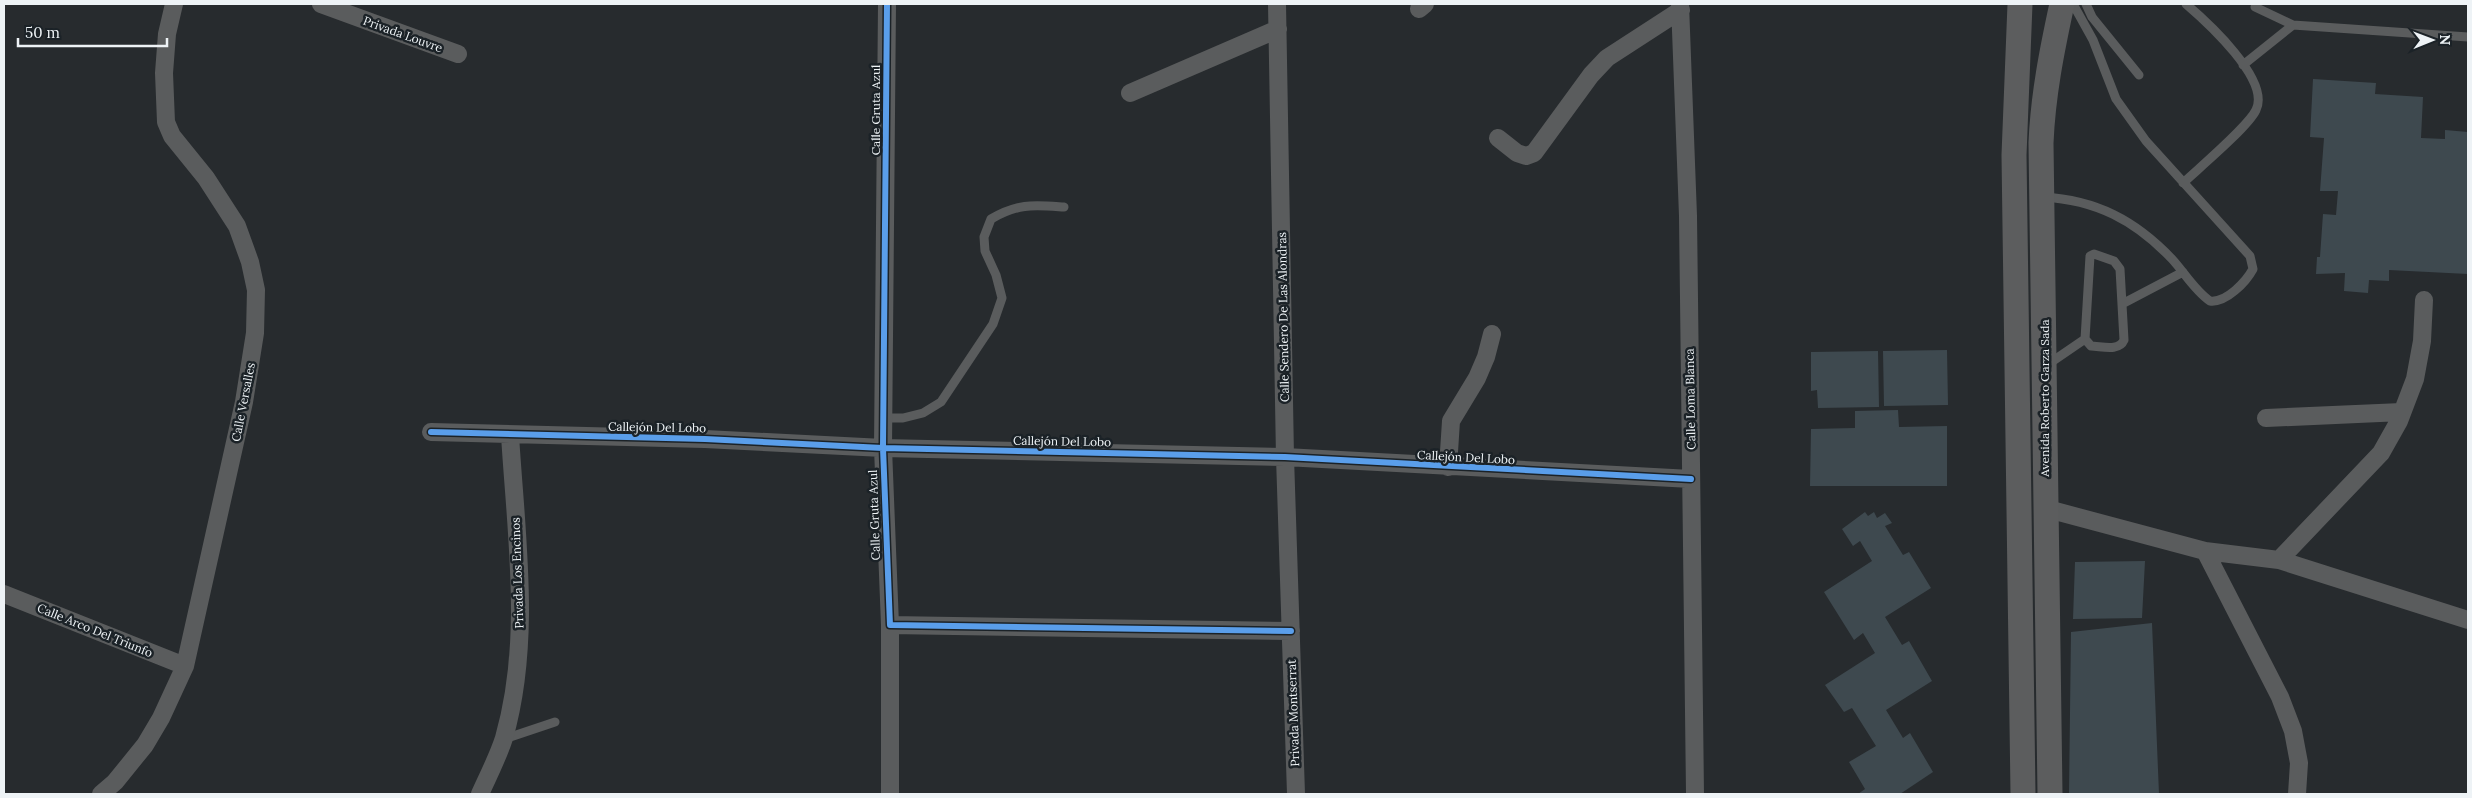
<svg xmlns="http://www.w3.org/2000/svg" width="2472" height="798" font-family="Lora,serif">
	<rect width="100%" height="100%" fill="#272b2e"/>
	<path fill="#3e494f" d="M2313,79L2376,83L2375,94L2423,97L2421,138L2445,139V130L2468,132V274L2389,270V281L2369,280L2368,293L2344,291L2345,273L2316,274L2317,257H2320L2323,214L2336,215L2338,191H2320L2324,138L2310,137Z
		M1947,350L1948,405L1884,406L1883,351Z
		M1878,351L1879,407L1818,408L1817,390L1811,391V352Z
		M1898,410L1899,427L1947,426V486H1810L1811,429L1855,428V411Z
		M1865,512L1868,516L1874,512L1877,518L1885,513L1892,523L1885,526L1903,555L1909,552L1931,588L1885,617L1902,645L1909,641L1932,681L1886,710L1903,738L1910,733L1933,772L1900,794H1858L1865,789L1849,762L1876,746L1852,708L1844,712L1825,685L1875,653L1863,633L1854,640L1824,592L1872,561L1860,541L1853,546L1842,529Z
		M2145,561L2142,618L2073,619L2075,562Z
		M2152,623L2159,794H2069L2071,632Z"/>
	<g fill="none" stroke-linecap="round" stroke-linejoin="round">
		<path stroke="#5a5c5d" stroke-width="9" d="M2086,4L2092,17L2139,75
			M2255,7L2293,25L2468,37
			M2243,65L2293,25
			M2183,183C2199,168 2248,127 2256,110C2271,80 2207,22 2186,4
			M2043,197C2096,200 2135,220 2172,259C2184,272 2195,291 2210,301C2226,303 2246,282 2253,269L2250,256L2146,141L2116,99L2093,40L2073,4
			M2094,254L2114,261L2120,269L2124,340C2119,352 2101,346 2091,346L2085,339L2090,256Z
			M2122,304L2183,272
			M2047,365L2085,339
			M883,418H903L923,413L941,402L993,324L1002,298L996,275L985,251L984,237L991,219C1019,203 1033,205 1064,207
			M504,739L555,722"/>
		<path stroke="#5a5c5d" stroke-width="18" d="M321,4L458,54
			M887,4L883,448L890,625L1291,631
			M1277,4L1285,457L1296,794
			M1680,4L1688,216L1695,794
			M1419,9L1425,4
			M1130,93L1278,29
			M1498,138L1517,153L1526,156L1534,153L1591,75L1607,58L1681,10
			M2266,418L2402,412
			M431,432L705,439L883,448L1285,457L1691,479
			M1448,467L1451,421L1477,378L1486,357L1492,334
			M2044,508L2205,551L2279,560L2468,620
			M2205,551L2280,697L2293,731L2299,763L2297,794
			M2279,560L2381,453L2399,421L2415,379L2422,341L2424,300
			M4,594L185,666
			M890,625V794
			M101,794L115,782L145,745L161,718L185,666L244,402L255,333L256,290L250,262L237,226L206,178L172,136L166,122L164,73L167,34L174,4
			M480,794C488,776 498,757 504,738C532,640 516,535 510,435"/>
		<path stroke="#5c5d5e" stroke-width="25" d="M2020,4L2014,155L2023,794
			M2050,794L2041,143C2043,95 2052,50 2062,4"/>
		<g stroke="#1b2227" stroke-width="9">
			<path id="cycleway" d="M887,4L883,448L890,625L1291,631
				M431,432L705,439L883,448L1285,457L1691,479"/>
		</g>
		<use href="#cycleway" stroke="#5a9eea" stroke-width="6"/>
	</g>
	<g text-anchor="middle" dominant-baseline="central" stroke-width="5" stroke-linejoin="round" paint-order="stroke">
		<g font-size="12" fill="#eef3f6" stroke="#1b2227">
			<text transform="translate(403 34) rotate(20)">Privada Louvre</text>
			<text transform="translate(875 110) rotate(-90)">Calle Gruta Azul</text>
			<text transform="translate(1283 317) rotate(-91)">Calle Sendero De Las Alondras</text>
			<text transform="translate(2044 398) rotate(-90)">Avenida Roberto Garza Sada</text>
			<text transform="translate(1690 399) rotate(-91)">Calle Loma Blanca</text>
			<text transform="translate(243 402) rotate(-79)">Calle Versalles</text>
			<text transform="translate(657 427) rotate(1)">Callejón Del Lobo</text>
			<text transform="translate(1062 441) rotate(1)">Callejón Del Lobo</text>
			<text transform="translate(1466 457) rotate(3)">Callejón Del Lobo</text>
			<text transform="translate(874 515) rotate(-92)">Calle Gruta Azul</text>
			<text transform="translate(517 573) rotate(-92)">Privada Los Encinos</text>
			<text transform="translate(95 630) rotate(22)">Calle Arco Del Triunfo</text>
			<text transform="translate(1293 713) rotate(-92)">Privada Montserrat</text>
		</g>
	</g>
	<rect width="2472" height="798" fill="none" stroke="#eef3f6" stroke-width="10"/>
	<g transform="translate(2432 40) rotate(89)" stroke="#1b2227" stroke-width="4" paint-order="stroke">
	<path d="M0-4L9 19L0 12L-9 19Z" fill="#eef3f6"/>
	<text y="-8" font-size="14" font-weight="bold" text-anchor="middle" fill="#eef3f6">N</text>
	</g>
	<path d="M18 38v8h149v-8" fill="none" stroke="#eef3f6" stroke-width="2.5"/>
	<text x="25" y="38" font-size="15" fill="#eef3f6" stroke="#1b2227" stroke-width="4" paint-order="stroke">50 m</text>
</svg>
